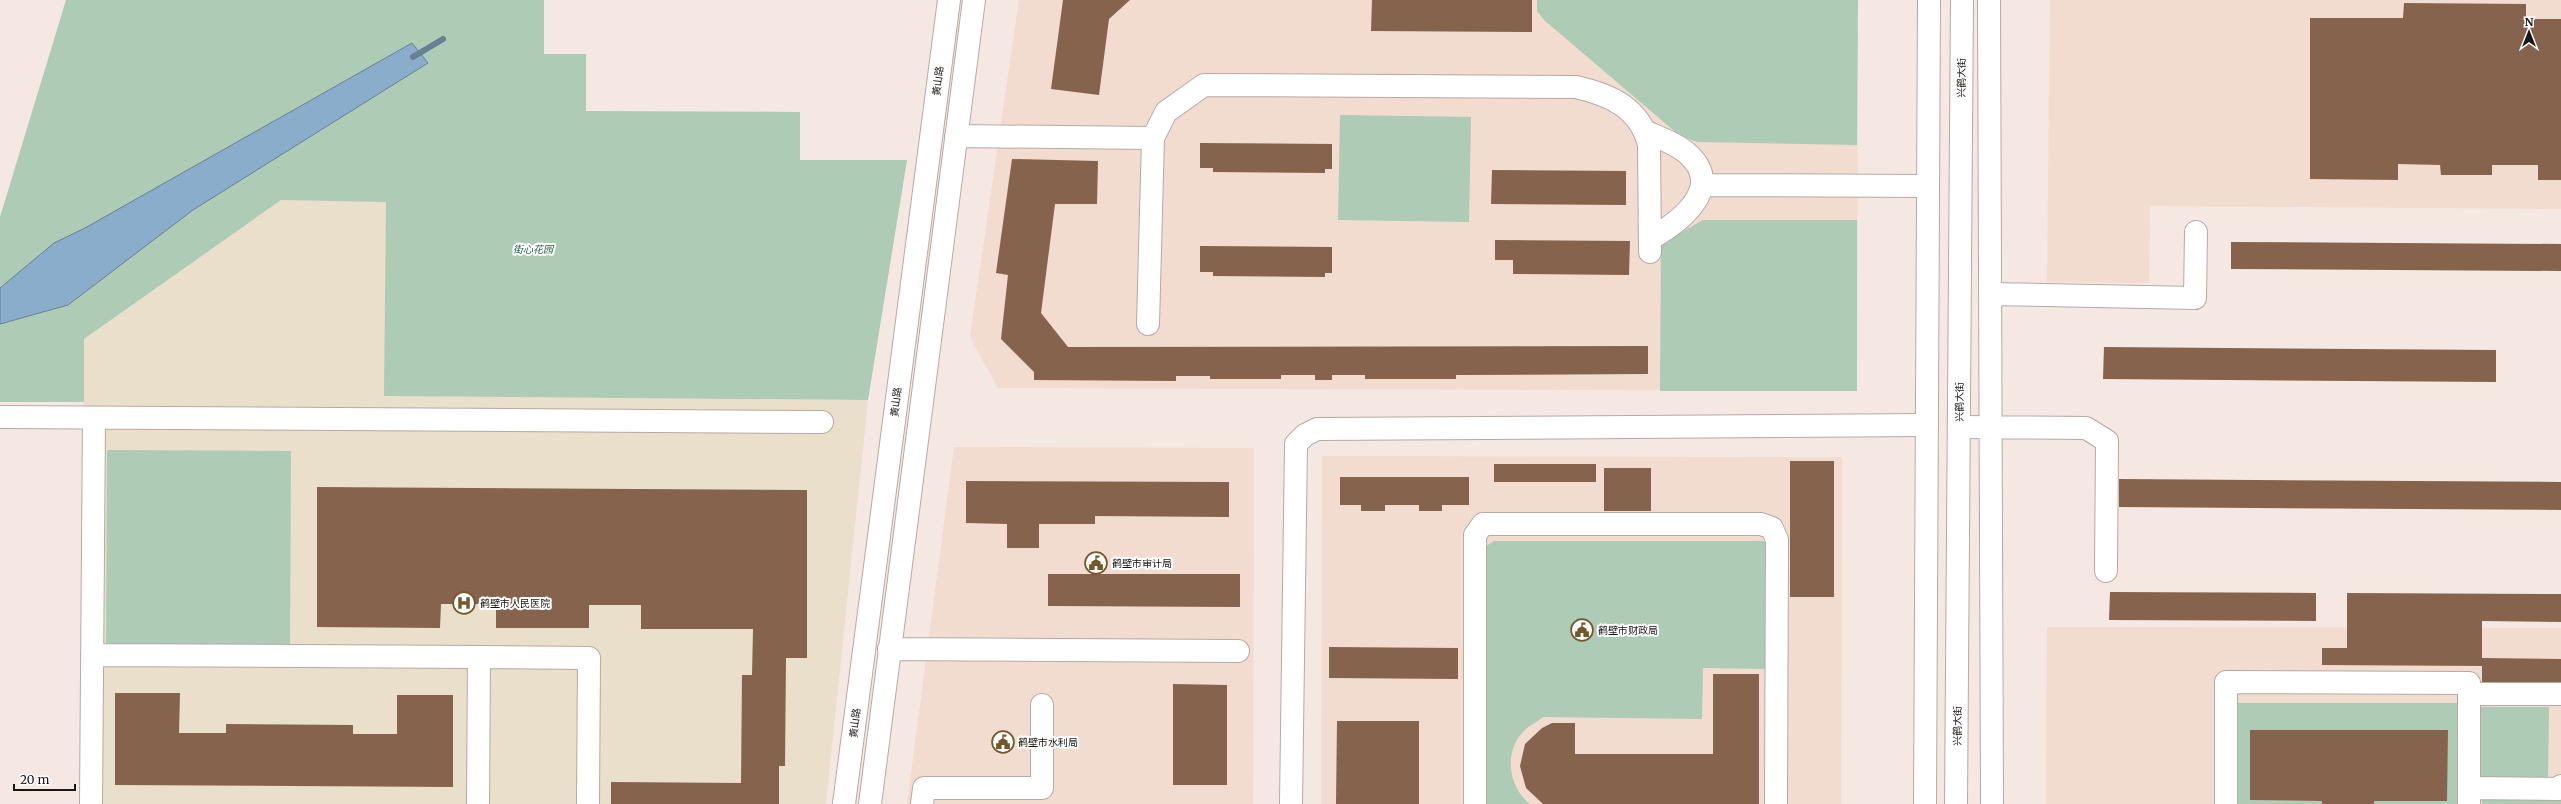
<svg xmlns="http://www.w3.org/2000/svg" width="2561" height="804" font-family="Merriweather,'Noto Sans SC',serif">
	<rect width="100%" height="100%" fill="#f5e7e1"/>
	<path fill="#f2dbcf" d="M1019,0H1858L1857,391L998,388L970,337Z
		M2050,0H2561V209L2150,206L2149,283L2047,282Z
		M954,447L1254,448L1253,804H907Z
		M1322,456L1842,457L1841,804H1321Z
		M2047,627L2561,628V804H2046Z"/>
	<path fill="#e9dfca" d="M281,200L386,201L385,396L868,400L826,804H80L84,339Z"/>
	<path fill="#adcbb5" d="M66,0H544V54H586V111L800,112V160H907L868,400L384,396L386,202L281,200L84,339V402H0V217Z
		M1537,0H1858L1857,145L1697,142L1679,135L1544,20L1537,11Z
		M1340,115L1471,117L1469,222L1338,220Z
		M1703,220H1857V391H1660L1661,244Z
		M107,450L291,451L290,647L106,646Z
		M1494,541H1764L1768,546L1769,669L1703,668L1702,719L1543,717C1537,722 1528,726 1523,732C1503,753 1509,788 1530,804H1485L1483,554L1486,546Z
		M2238,703H2458V804H2374V801H2447V730H2251L2250,800L2322,801V804H2238Z
		M2477,707H2549L2548,778L2477,777Z
		M2482,797H2561V804H2482Z"/>
	<path fill="#89adca" stroke="#688093" d="M412,43L428,63L193,210L68,305L0,324V288L54,243L85,228Z"/>
	<g fill="none" stroke-linecap="round" stroke-linejoin="round">
		<path stroke="#688093" stroke-width="6" d="M413,57L443,39"/>
	</g>
	<path fill="#86634c" d="M1063,0H1130L1109,19L1099,95L1051,89Z
		M1372,0H1532V32L1371,31Z
		M2404,3L2526,4V19H2561V180H2538V165H2492V175H2441L2440,165L2398,164V180L2310,179V18H2403Z
		M1200,143L1332,144V169H1325V173L1213,172V168H1200Z
		M1012,159L1098,161L1097,204H1055L1041,313L1068,347L1648,346V374L1456,375V379H1365V375H1332V380H1315V375H1281V379H1210V376H1176V381L1034,380V372L1001,339L1008,275L996,273Z
		M1492,170L1626,171V205L1491,204Z
		M1495,240L1630,241L1629,275L1513,274V260H1495Z
		M2231,242L2561,244V271L2231,269Z
		M1200,246L1332,247V273H1325V277L1213,276V272H1200Z
		M2104,347L2496,350V382L2103,379Z
		M1790,461H1834V597H1790Z
		M1494,464H1596V482H1494Z
		M1604,468H1651V511H1604Z
		M1340,477H1469V505H1442V511H1419V505H1385V511H1361V505H1340Z
		M2119,479L2561,482V510L2119,507Z
		M966,481L1229,482V517L1095,516V524H1039V548H1007V524L966,523Z
		M317,487L807,490V658H786L785,766H779V804H611V782L741,783L742,675H752L753,629H641V605H589V628H496V604H441L440,628L317,627Z
		M1048,574H1240V607L1048,606Z
		M2110,592L2316,593V621L2109,620Z
		M2347,593L2561,594V622L2482,621V658L2561,659V682H2482V666L2322,665V648H2347Z
		M1329,647L1458,648V679L1329,678Z
		M1713,674H1759V804H1543L1526,788L1520,766L1525,744L1542,728L1552,723H1575V754H1713Z
		M1173,684L1227,685V785H1173Z
		M115,693H180L179,733H226V724L353,725V734H397V695H453V787L115,785Z
		M1337,721H1419V804H1336Z
		M2250,730H2448L2447,801H2374V804H2322V801L2250,800Z"/>
	<g fill="none" stroke-linecap="round" stroke-linejoin="round">
		<g stroke="#b7a9a4" stroke-width="24">
			<path id="minor" d="M1989,0L1992,804
				M1645,131C1659,138 1678,144 1689,155C1725,189 1678,223 1650,239
				M956,136L1153,138
				M1702,185L1928,186
				M1990,294L2195,298L2196,232
				M1148,324L1153,138L1166,112L1204,85L1576,87C1611,95 1640,108 1649,145L1650,252
				M0,417L822,422
				M1959,427L2086,428L2107,441L2106,571
				M889,649L1238,651
				M92,655L479,657
				M2469,694H2561
				M2469,788L2559,789L2561,786
				M91,804L94,418
				M478,804L479,657L589,658L588,804
				M844,804L949,0
				M870,804L974,0
				M922,804L924,788H1042V705
				M1291,804L1296,444L1305,435L1317,429L1927,425
				M1475,804V535L1483,524H1761L1772,528L1777,540L1776,804
				M2226,804V682L2469,683V804"/>
		</g>
		<g stroke="#b7a9a4" stroke-width="24">
			<path id="major" d="M1925,804L1929,0
				M1956,804L1962,0"/>
		</g>
		<use href="#minor" stroke="#fff" stroke-width="22"/>
		<use href="#major" stroke="#fff" stroke-width="22"/>
	</g>
	<defs>
		<g id="civic-ring" transform="scale(1.15)"><circle r="9.5" fill="#fff" stroke="#76572c" stroke-width="1.5"/><path d="M-.6-6.5H3V-4.5H.6V-3L4-1V1h2V6H-6V1h2V-1L-.6-3ZM-1.2 2.5V6h2.4V2.5Z" fill="#76572c"/></g>
		<g id="hospital-ring" transform="scale(1.15)"><circle r="9.5" fill="#fff" stroke="#76572c" stroke-width="1.5"/><path d="M-5-5h3v3.5h4V-5h3V5h-3V1.5h-4V5h-3Z" fill="#76572c"/></g>
	</defs>
	<g fill-rule="evenodd">
		<use href="#civic-ring" x="1096" y="563"/>
		<use href="#hospital-ring" x="464" y="603"/>
		<use href="#civic-ring" x="1582" y="630"/>
		<use href="#civic-ring" x="1003" y="742"/>
	</g>
	<g text-anchor="middle" dominant-baseline="central" stroke-width="4" stroke-linejoin="round" paint-order="stroke">
		<g font-size="10" fill="#1b1614" stroke="#fff">
			<text transform="translate(1961 78) rotate(-90)">兴鹤大街</text>
			<text transform="translate(938 81) rotate(-83)">黄山路</text>
			<text transform="translate(896 402) rotate(-83)">黄山路</text>
			<text transform="translate(1959 402) rotate(-90)">兴鹤大街</text>
			<text transform="translate(855 723) rotate(-83)">黄山路</text>
			<text transform="translate(1957 726) rotate(-90)">兴鹤大街</text>
		</g>
		<g font-size="10" font-style="italic" fill="#28643f" stroke="#fff">
			<text x="533" y="249">街心花园</text>
		</g>
		<g font-size="10" fill="#1b1614" stroke="#fff" text-anchor="start">
			<text x="1112" y="563">鹤壁市审计局</text>
			<text x="480" y="603">鹤壁市人民医院</text>
			<text x="1598" y="630">鹤壁市财政局</text>
			<text x="1018" y="742">鹤壁市水利局</text>
		</g>
	</g>
	<g transform="translate(2529 32)" stroke="#ffffff" stroke-width="3" paint-order="stroke">
	<path d="M0-3L7 15L0 10L-7 15Z" fill="#1b1614"/>
	<text y="-6" font-size="11" font-weight="bold" text-anchor="middle" fill="#1b1614">N</text>
	</g>
	<path d="M14 784v6h61v-6" fill="none" stroke="#1b1614" stroke-width="2"/>
	<text x="20" y="784" font-size="12" fill="#1b1614" stroke="#ffffff" stroke-width="3" paint-order="stroke">20 m</text>
</svg>
